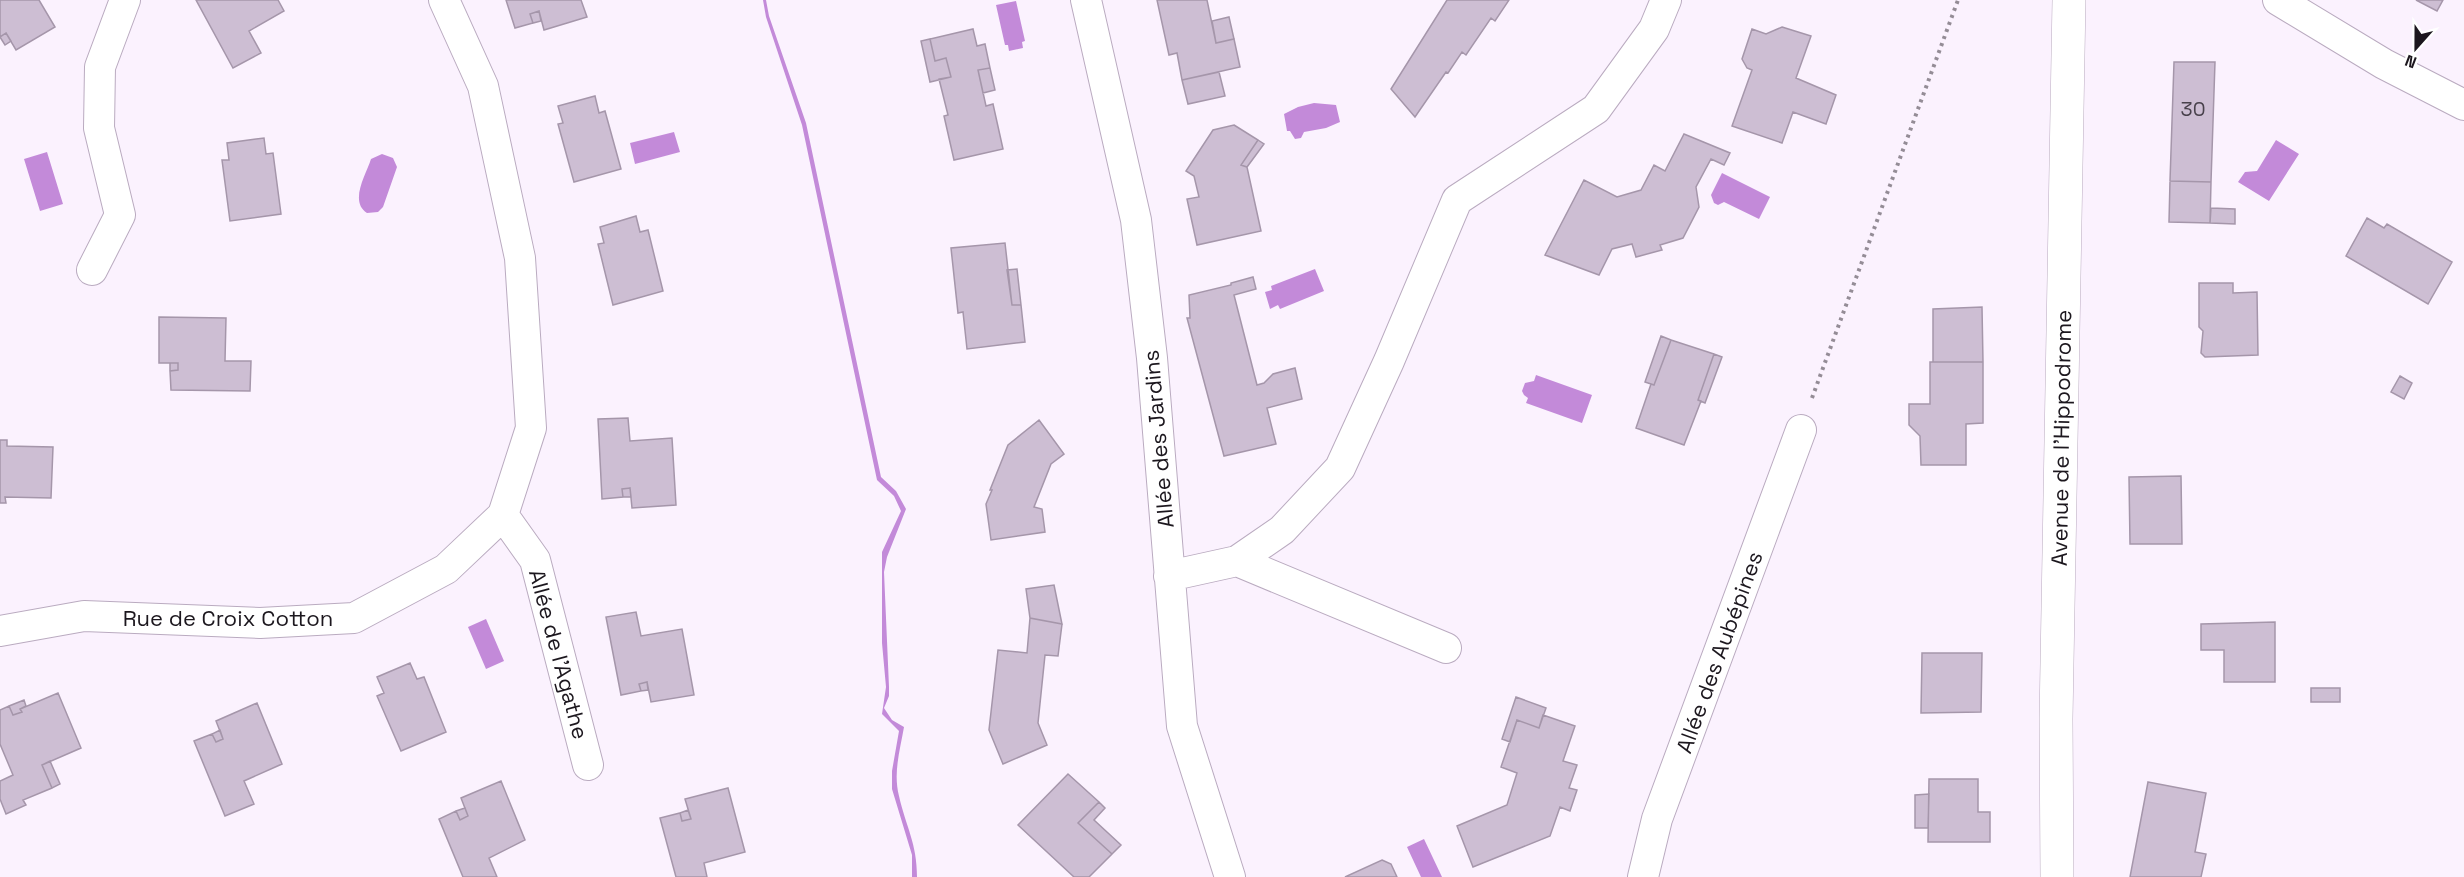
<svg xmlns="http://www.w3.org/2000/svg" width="2464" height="877" font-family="'Space Grotesk',sans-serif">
	<rect width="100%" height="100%" fill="#fbf2fe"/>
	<path fill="#c38ad9" d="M763,0H766L769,16L806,123L881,477L896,491L906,509L887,557L884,572L889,687V696L884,708L892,720L904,727C900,750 893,773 899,796C906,827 917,843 917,877H912V855L892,789V771L899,731L882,714L886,687L882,643V552L901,511L894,496L877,480L802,125L766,17Z
		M1016,1L1025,41L1022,42L1023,48L1009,51L1008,45H1005L996,5Z
		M1314,103L1336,105L1340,122L1326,128L1304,132L1301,138L1295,139L1290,131H1287L1284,114L1298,107Z
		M674,132L680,152L635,164L630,143Z
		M2276,140L2299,154L2269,201L2238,182L2245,172L2257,171Z
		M47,152L63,204L40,211L24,159Z
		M382,154L393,158L397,167L383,207L378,212L367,213C349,201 366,175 371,159Z
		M1722,173L1770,197L1759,219L1724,202L1718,205L1714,203L1711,195Z
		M1315,269L1324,291L1280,309L1278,305L1270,309L1265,292L1272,290L1271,286Z
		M1536,375L1592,395L1582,423L1526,403L1528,398L1524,395L1522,391L1525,383L1534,381Z
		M486,619L504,661L486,669L468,627Z
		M1424,839L1442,877H1421L1407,847Z"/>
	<path fill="#cdbed3" stroke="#a596aa" stroke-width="1.5" d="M0,0H39L55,27L16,50L6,33L0,37Z
		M196,0H278L284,11L249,31L261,53L233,68Z
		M506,0H581L587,17L544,30L539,11L530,14L533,23L515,28Z
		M1157,0H1207L1216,43L1234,39L1240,67L1182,80L1177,53L1169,55Z
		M1447,0H1509L1495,21L1491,18L1466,55L1462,52L1448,73L1446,72L1415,117L1391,89Z
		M2416,0H2443L2437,11Z
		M539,11L541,21L533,23L530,14Z
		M1229,17L1234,39L1216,43L1212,21Z
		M1782,27L1811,36L1796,78L1836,95L1826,124L1793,112L1782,143L1732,126L1752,70L1747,68L1742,59L1752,29L1766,34Z
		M973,29L977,46L985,44L990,68L978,70L986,106L993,104L1003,149L954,160L944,116L948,115L939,79L951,77L946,58L935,61L930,39Z
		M6,33L11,41L5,45L0,37Z
		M930,39L935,61L946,58L951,77L930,82L921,41Z
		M2174,62H2215L2211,182L2170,181Z
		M990,68L995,90L983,93L978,70Z
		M1219,72L1225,96L1188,104L1182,80Z
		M595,96L599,113L605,111L621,169L574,182L558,124L563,123L558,106Z
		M1234,125L1258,140L1241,165L1247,167L1261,231L1197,245L1187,199L1199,197L1194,176L1186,171L1213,130Z
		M1684,134L1730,153L1724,165L1711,159L1696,187L1699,207L1683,238L1660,245L1662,250L1636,257L1632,244L1612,249L1599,275L1545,255L1584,180L1617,197L1641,190L1654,165L1665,171Z
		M264,138L266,154L273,153L281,214L230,221L222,160H229L227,143Z
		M1258,140L1264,144L1247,167L1241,165Z
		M2170,181L2211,182L2210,223L2169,222Z
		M2211,208L2235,209V224L2210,223Z
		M636,216L640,232L648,230L663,291L613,305L598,244L604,243L600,227Z
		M2367,218L2384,228L2387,224L2452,262L2428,304L2346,256Z
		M1005,243L1012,305H1021L1025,342L967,349L963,312L958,313L951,248Z
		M1017,269L1021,305H1012L1007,270Z
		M1253,277L1256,289L1234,295L1257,385L1264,383L1273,374L1295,368L1302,399L1267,408L1276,444L1224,456L1187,318H1190L1189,295L1231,285V283Z
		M2199,283H2233V293L2257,292L2258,355L2205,357L2201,353L2203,331L2199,327Z
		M1982,307L1983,362H1933V309Z
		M159,317L226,318L225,361H251L250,391L171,390L170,371L178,370V363H159Z
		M1661,336L1671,340L1654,385L1645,382Z
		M1671,340L1714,354L1698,400L1701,401L1684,445L1636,428L1651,384L1654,385Z
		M1714,354L1722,357L1705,403L1698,400Z
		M1930,362H1983V423L1966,424V465H1921L1920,436L1909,425V404H1930Z
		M170,363H178V370L170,371Z
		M2400,376L2412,383L2404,399L2391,392Z
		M628,418L630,441L672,438L676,505L632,508L630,488L622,489L623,497L602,499L598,419Z
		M1039,420L1064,454L1051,464L1034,507L1042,509L1045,532L991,540L986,504L992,490H990L1008,445Z
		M0,440H7V446L53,447L51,498L5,497L6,503H0Z
		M2181,476L2182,544H2130L2129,477Z
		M630,488L631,497H623L622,489Z
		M1054,585L1062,624L1030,618L1026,589Z
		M636,612L641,636L682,629L694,695L651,702L647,682L639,684L641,691L621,695L606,617Z
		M1030,618L1062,624L1058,656L1045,655L1038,723L1047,745L1003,764L989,730L998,650L1027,653Z
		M2275,622V682H2224V650H2201V624Z
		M1922,653H1982L1981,712L1921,713Z
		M410,663L417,679L424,677L446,732L401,751L377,696L384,693L377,677Z
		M647,682L648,690L641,691L639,684Z
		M2311,688H2340V702H2311Z
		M58,693L81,748L42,765L52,788L23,800L26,805L6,814L0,799V781L13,775L0,744V710L9,706L13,715L22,712L20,709Z
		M1516,697L1546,708L1539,728L1517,720L1510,742L1502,739Z
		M24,700L26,706L20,709L22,712L13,715L9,706Z
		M257,703L282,764L244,781L254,804L225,816L194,741L212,734L216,742L223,739L216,721Z
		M1543,715L1575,726L1563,761L1577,765L1569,788L1577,790L1570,811L1560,807L1550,836L1473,867L1457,826L1507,805L1517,773L1501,767L1517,720L1539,728Z
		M220,730L223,739L216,742L212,734Z
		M50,761L60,784L52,788L42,765Z
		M1068,774L1099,802L1078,823L1112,854L1089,877H1074L1018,825Z
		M1929,779H1978V812H1990V842H1928Z
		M501,781L525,840L489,858L497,877H463L439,819L456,811L460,820L468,816L461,798Z
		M2148,782L2206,793L2195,852L2206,854L2201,877H2130Z
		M728,788L745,852L704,863L707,877H676L660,818L680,813L682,821L691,819L685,799Z
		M1929,794L1928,828H1915V795Z
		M1099,802L1105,808L1094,820L1121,845L1112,854L1078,823Z
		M465,808L468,816L460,820L456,811Z
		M688,810L691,819L682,821L680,813Z
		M1382,860L1391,864L1397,877H1345Z"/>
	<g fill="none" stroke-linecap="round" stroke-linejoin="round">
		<g stroke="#baabc0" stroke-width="32">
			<path id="minor" d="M1086,0L1136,220L1152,358L1182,726L1230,877
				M2278,0L2384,64L2464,105
				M92,270L120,215L99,128L100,67L125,0
				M503,515L535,560L588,765
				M1237,561L1282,530L1340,468L1389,361L1457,200L1596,109L1654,29L1666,0
				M1169,576L1237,561L1446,648
				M0,631L84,616L260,623L354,618L446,569L503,515L531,428L520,258L483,86L444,0
				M1643,877L1657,819L1801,430"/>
		</g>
		<g stroke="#baabc0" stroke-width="34">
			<path id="primary" d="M2057,877L2056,719L2069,0"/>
		</g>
		<path stroke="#948c96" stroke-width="4" stroke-dasharray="3 4.5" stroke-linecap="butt" d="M1812,398L1958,0"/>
		<use href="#minor" stroke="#fff" stroke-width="30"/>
		<use href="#primary" stroke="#fff" stroke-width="33"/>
	</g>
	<g text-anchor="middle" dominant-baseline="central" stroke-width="4.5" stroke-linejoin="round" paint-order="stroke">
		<g font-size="20" fill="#48414b">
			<text x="2193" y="109">30</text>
		</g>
		<g font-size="22" fill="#1c171e" stroke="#fff">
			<text transform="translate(2061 438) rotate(-89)">Avenue de l'Hippodrome</text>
			<text transform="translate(1158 439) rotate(-95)">Allée des Jardins</text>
			<text x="228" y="618">Rue de Croix Cotton</text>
			<text transform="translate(1719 652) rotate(-70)">Allée des Aubépines</text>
			<text transform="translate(559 654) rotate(75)">Allée de l'Agathe</text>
		</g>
	</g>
	<g transform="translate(2416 48) rotate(201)" stroke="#ffffff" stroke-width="4.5" paint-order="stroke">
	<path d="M0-4.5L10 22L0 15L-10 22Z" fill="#1c171e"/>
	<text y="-9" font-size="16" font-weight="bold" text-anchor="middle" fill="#1c171e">N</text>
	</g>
</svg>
